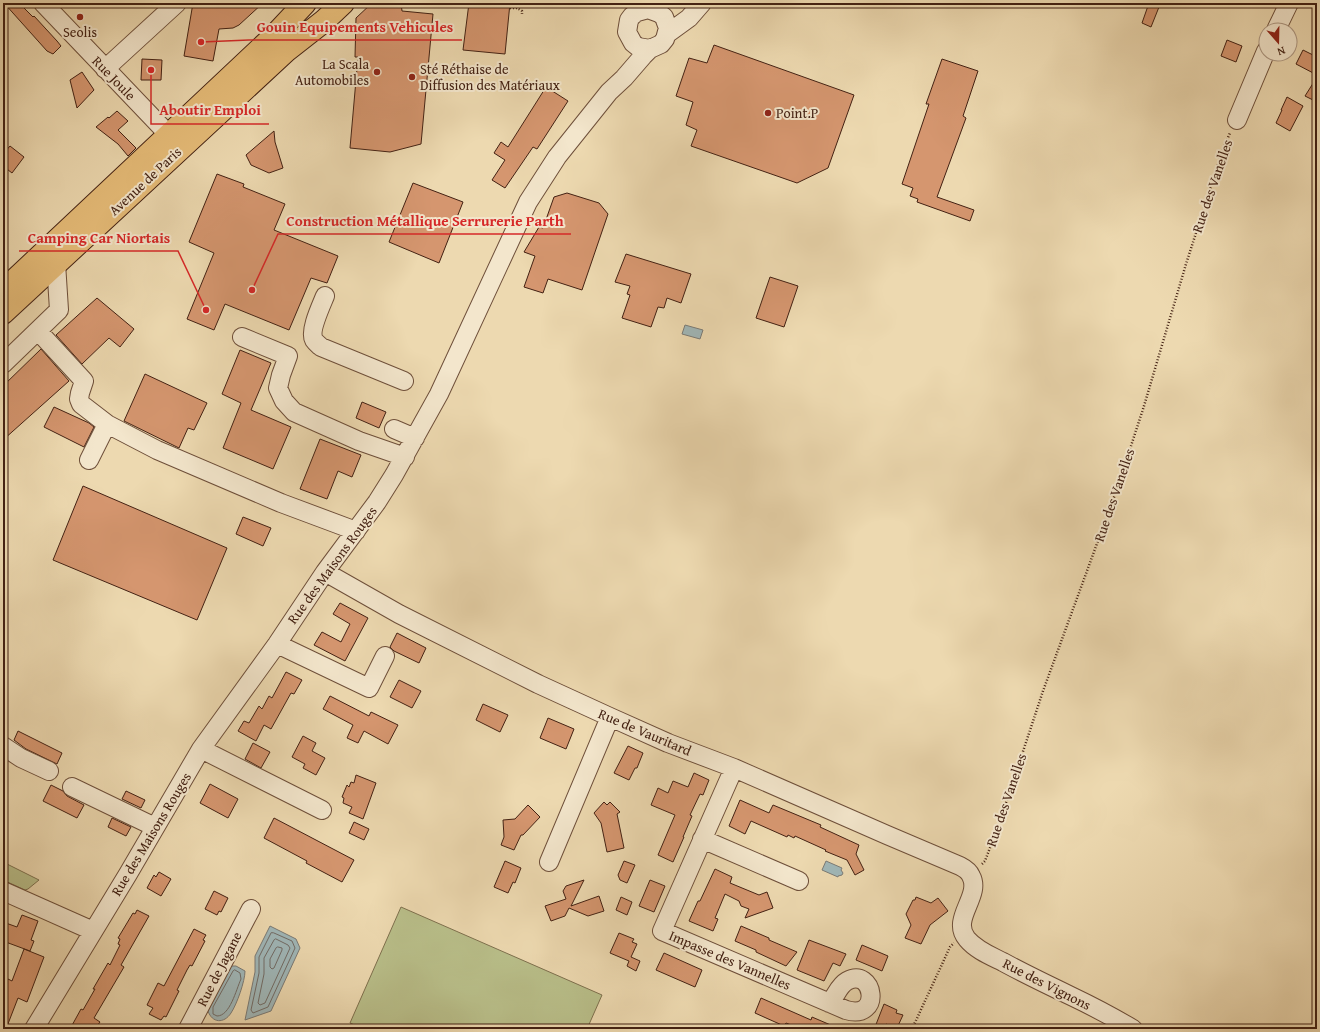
<svg xmlns="http://www.w3.org/2000/svg" width="1320" height="1032" font-family="'Gentium Book Plus',serif">
	<rect width="100%" height="100%" fill="#edd9b0"/>
	<filter id="stains"><feTurbulence type="fractalNoise" baseFrequency=".005" numOctaves="4"/><feColorMatrix values="0 0 0 0 .2 0 0 0 0 .09 0 0 0 0 .02 0 0 0 .5 -.17"/></filter>
	<radialGradient id="worn" r=".72"><stop offset=".6" stop-color="#630" stop-opacity="0"/><stop offset="1" stop-color="#630" stop-opacity=".3"/></radialGradient>
	<path fill="#b9bf8a" stroke="#7e704e" d="M3,862L39,880L28,889L25,890L3,880Z
		M401,907L602,995L587,1029H364L350,1023Z"/>
	<path fill="#a0b7b8" stroke="#7b7b76" d="M685,325L703,330L700,339L682,334Z
		M826,861L842,868L841,870L843,873L842,875L838,876V877L822,870Z
		M270,926L296,939L300,948L271,1011L245,1020L255,972V956Z
		M231,966H236L245,971C245,981 237,1004 231,1013C224,1024 212,1023 208,1011Z"/>
	<g fill="none" stroke-linecap="round" stroke-linejoin="round">
		<path stroke="#726c66" stroke-width="1" d="M274,933L292,941L295,948L268,1007L253,1013L251,1010L259,973V957L271,933Z
			M276,939L288,945L290,948L265,1003L260,1005L258,1003L264,974V958L274,940Z
			M278,947L282,948V950L274,968L272,969L270,967V959L276,948Z
			M235,970L240,973L241,979C236,990 230,1016 217,1016L213,1014V1007L233,971Z"/>
	</g>
	<path fill="#d5966f" stroke="#432113" d="M4,3H19L33,17L34,16L57,41L61,46L53,54L47,51Z
		M193,3H263L239,25L233,28L219,29L213,61L184,56Z
		M372,3H401L402,11L433,14L421,144L390,152L350,148L358,57H355L356,18Z
		M469,3H510L505,54L463,50Z
		M1149,3L1159,7L1151,27L1142,23Z
		M1227,40L1242,46L1236,62L1221,56Z
		M714,45L854,95L828,168L797,183L691,146L697,130L686,125L693,102L676,96L689,58L707,63Z
		M1303,50L1317,57V75L1296,64Z
		M142,59L162,60L161,80H141Z
		M942,59L978,71L963,116L966,118L937,197L974,210L970,221L917,202L918,199L910,196L913,188L902,184L929,104H926Z
		M82,72L94,90L77,108L70,80Z
		M1317,77V102L1305,96Z
		M546,87L568,101L537,149L533,147L505,188L492,180L505,160L494,153L501,142L508,147Z
		M1287,97L1303,106L1290,131L1276,123L1282,110H1281Z
		M117,111L128,121L118,130L136,148L128,156L118,144L96,127L108,117L109,118Z
		M274,131L275,142L283,168L269,173L251,165L246,155Z
		M10,146L24,157L12,173L3,166V154Z
		M217,174L244,184L243,187L285,204L274,230L338,256L327,283L311,278L289,330L225,304L214,330L187,319L214,253L189,242Z
		M413,183L463,202L439,263L389,242Z
		M567,193L599,203L608,214L582,290L548,279L543,293L524,287L535,256L524,252L539,227L543,228L554,197Z
		M626,254L691,274L681,303L667,298L664,308L658,307L651,327L622,318L630,295L627,294L630,286L615,282Z
		M770,277L798,286L784,327L756,318Z
		M97,298L134,329L120,347L109,338L82,364L56,335Z
		M41,349L69,381L3,440V386Z
		M240,350L271,363L251,410L291,427L273,469L223,448L241,403L222,394Z
		M145,374L207,403L194,430L188,428L179,448L124,421Z
		M362,402L386,412L379,428L356,418Z
		M54,407L89,423L94,427L84,447L44,427Z
		M320,439L361,455L352,477L338,471L327,499L300,489Z
		M83,486L227,548L197,620L53,560Z
		M243,517L271,528L263,546L236,534Z
		M340,603L368,618L345,661L314,645L322,632L341,642L350,624L333,614Z
		M397,633L426,648L419,663L394,651L390,647Z
		M286,672L302,680L294,694L291,693L271,729L264,725L256,741L238,731L244,721L249,723L259,706L262,709L269,696L272,698Z
		M399,680L421,691L412,708L390,697Z
		M330,696L369,716L371,712L398,725L388,744L364,731L358,743L347,738L353,725L323,709Z
		M483,704L508,715L500,732L476,720Z
		M548,718L574,729L566,749L540,738Z
		M18,731L62,753L57,764L26,749L14,740Z
		M303,736L316,743L312,751L325,758L316,775L303,768L305,764L292,757Z
		M253,743L270,752L261,768L245,759Z
		M628,746L643,753L637,768H635L629,780L614,773Z
		M694,773L709,780L703,795L700,794L690,815L692,816L683,837H684L673,862L658,855L675,815L651,805L658,788L668,793L673,781L688,787Z
		M356,775L376,783L363,819L349,813L352,807L343,803L344,798L342,797L347,785L349,787L351,782L354,783Z
		M210,784L238,799L228,818L200,803Z
		M51,785L63,791L67,796L84,805L77,818L43,801Z
		M126,791L145,800L141,808L122,799Z
		M740,800L769,813L773,805L821,825L820,827L859,845L856,854L864,870L855,875L847,860L825,851L826,850L795,836L794,838L788,835L787,837L751,821L745,834L729,826Z
		M604,802L607,805L610,802L620,812L617,814L624,848L607,852L601,823L594,813Z
		M528,805L540,817L523,835H521L514,850L501,845L504,837L503,820L515,819Z
		M112,818L131,827L126,836L108,827Z
		M274,818L354,860L342,882L306,863L307,861L264,838Z
		M354,822L369,829L364,840L349,833Z
		M505,861L521,868L515,883L513,882L508,893L494,887Z
		M624,861L635,865L627,883L620,880L618,875Z
		M715,869L732,877L730,883L759,895L767,892L773,908L745,918L749,909L741,906L739,901L725,894L715,918L718,919L713,931L689,921L698,901H700Z
		M159,872L171,879L161,896L147,888L154,875L156,877Z
		M584,880L571,906L599,896L604,911L588,916L569,908L565,916L551,921L545,906L566,899L563,891L566,886Z
		M650,880L665,886L654,912L639,906Z
		M214,891L228,898L221,912L219,911L217,915L205,909Z
		M621,897L632,902L627,915L616,910Z
		M916,897L931,903L938,898L948,911L930,925L921,944L905,938L911,925L906,914L913,900H915Z
		M137,910L149,916L121,965L124,967L94,1018L100,1022L95,1029H70L81,1009L83,1010L95,989H93L108,963L110,965L120,945L118,944L120,939L118,938L133,913L135,914Z
		M22,915L38,921L31,940L34,941L30,951L3,941V922L17,927Z
		M741,926L769,938V940L797,952L786,966L756,952V950L735,941Z
		M194,929L206,935L203,940L205,941L192,966L190,965L187,970L177,990L179,991L166,1017L164,1016L161,1020L149,1014L153,1008L147,1005L158,983L164,986Z
		M619,933L634,939L632,942L637,944L631,957L640,961L636,971L627,966L629,961L610,953Z
		M809,940L846,954L840,966L833,963L824,981L797,970Z
		M862,945L888,956L882,971L856,960Z
		M24,949L44,957L27,1002L18,998L6,1029H3V991L8,979L12,981Z
		M664,953L702,970L695,987L656,970Z
		M761,998L811,1020L812,1017L840,1029H801L786,1023L784,1026L755,1013Z
		M884,1004L897,1010L896,1013L903,1015L897,1028L886,1024L884,1029L875,1027Z"/>
	<g fill="none" stroke-linecap="round" stroke-linejoin="round">
		<g stroke="#6e4f3a" stroke-width="20">
			<path id="minor" d="M43,3L169,135
				M1276,30L1289,3
				M667,34L689,18L702,3
				M105,69L177,3
				M1237,120L1266,51
				M325,296C321,306 309,331 314,340C316,343 319,345 321,347L404,381
				M38,331L84,381L80,393L79,399L81,404L107,424L157,450L281,503L356,531
				M242,337L288,356L281,375L278,388L284,401L294,412L359,441L405,457
				M3,364L59,310L56,263
				M394,429L415,438
				M89,460L107,424
				M325,572L399,614L538,684L610,717L668,743L734,768L887,835L960,866C964,868 969,871 971,876C982,896 950,919 967,939C976,950 991,956 1003,962C1025,974 1048,985 1071,996C1092,1006 1113,1017 1133,1029
				M277,644L369,688L385,656
				M3,746L21,758L49,771
				M201,749L322,810
				M734,768L662,931L846,1010C883,1021 874,966 847,981C838,986 836,997 829,1003
				M72,787L155,827
				M702,839L799,881
				M549,862L610,717
				M3,891L93,931
				M34,1029L128,874L201,749L277,644L325,572L377,502L394,475L439,394L528,202L557,157L609,92L624,78L643,56L650,49L661,44L665,39L668,28L664,17L659,13L648,9L637,12L632,16L629,20L627,32L633,43L638,47L650,49
				M188,1029L251,909"/>
		</g>
		<g stroke="#432113" stroke-width="24">
			<path id="major" d="M3,291L274,36L305,3
				M3,313L287,50L324,21L343,3"/>
		</g>
		<path stroke="#432113" stroke-width="2.5" stroke-dasharray="1 2" stroke-linecap="butt" d="M510,8H517L522,11V14
			M982,864L985,861L999,824L1043,691L1117,489L1144,406L1186,264L1223,149L1230,133
			M912,1029L950,947L954,943"/>
		<use href="#minor" stroke="#f3e6cc" stroke-width="18"/>
		<use href="#major" stroke="#e6bc78" stroke-width="22"/>
	</g>
	<g fill="#8f2418" stroke="#f3e6cc" stroke-width="1.5">
		<circle cx="80" cy="17" r="4"/>
		<circle cx="377" cy="72" r="4"/>
		<circle cx="412" cy="77" r="4"/>
		<circle cx="768" cy="113" r="4"/>
	</g>
	<g text-anchor="middle" dominant-baseline="central" stroke-width="4" stroke-linejoin="round" paint-order="stroke">
		<g font-size="14" fill="#432113" stroke="#f3e6cc" text-anchor="start">
			<text x="80" y="32" text-anchor="middle">Seolis</text>
			<text x="369" y="64" text-anchor="end">La Scala<tspan x="369" dy="16">Automobiles</tspan></text>
			<text x="420" y="69">Sté Réthaise de<tspan x="420" dy="16">Diffusion des Matériaux</tspan></text>
			<text x="776" y="113">Point.P</text>
		</g>
		<g font-size="14" fill="#432113" stroke="#f3e6cc">
			<text transform="translate(114 78) rotate(46)">Rue Joule</text>
			<text transform="translate(145 181) rotate(-43)">Avenue de Paris</text>
			<text transform="translate(1212 186) rotate(-71)">Rue des Vanelles</text>
			<text transform="translate(1114 495) rotate(-71)">Rue des Vanelles</text>
			<text transform="translate(332 565) rotate(-54)">Rue des Maisons Rouges</text>
			<text transform="translate(645 732) rotate(23)">Rue de Vauritard</text>
			<text transform="translate(1006 800) rotate(-71)">Rue des Vanelles</text>
			<text transform="translate(151 834) rotate(-59)">Rue des Maisons Rouges</text>
			<text transform="translate(730 960) rotate(23)">Impasse des Vannelles</text>
			<text transform="translate(219 969) rotate(-63)">Rue de Jagane</text>
			<text transform="translate(1047 984) rotate(27)">Rue des Vignons</text>
		</g>
	</g>
	<path fill="none" stroke="#d62828" stroke-width="1.5" d="M201 42L249 40H462M151 70L151 124H269M252 290L278 234H571M206 310L178 251H19"/>
	<g fill="#d62828" stroke="#f3e6cc" stroke-width="1.5">
		<circle cx="201" cy="42" r="4"/>
		<circle cx="151" cy="70" r="4"/>
		<circle cx="252" cy="290" r="4"/>
		<circle cx="206" cy="310" r="4"/>
	</g>
	<g font-size="15" text-anchor="middle" font-weight="bold" fill="#d62828" stroke="#f3e6cc" stroke-width="4" stroke-linejoin="round" paint-order="stroke">
		<text x="355" y="32">Gouin Equipements Vehicules</text>
		<text x="210" y="115">Aboutir Emploi</text>
		<text x="425" y="226">Construction Métallique Serrurerie Parth</text>
		<text x="99" y="243">Camping Car Niortais</text>
	</g>
	<rect width="1320" height="1032" fill="none" stroke="#edd9b0" stroke-width="16"/>
	<rect x="4" y="4" width="1312" height="1024" fill="none" stroke="#432113" stroke-width="2"/>
	<rect x="8" y="8" width="1304" height="1016" fill="none" stroke="#432113"/>
	<g transform="translate(1278 42) rotate(160)"><circle r="19" fill="#f3e6cc" stroke="#ad9782"/>
	<path d="M0-3L7 15L0 10L-7 15Z" fill="#8f2418"/>
	<text y="-6" font-size="11" font-weight="bold" text-anchor="middle" fill="#432113">N</text>
	</g>
	<rect width="100%" height="100%" filter="url(#stains)"/>
	<rect width="100%" height="100%" fill="url(#worn)"/>
</svg>
